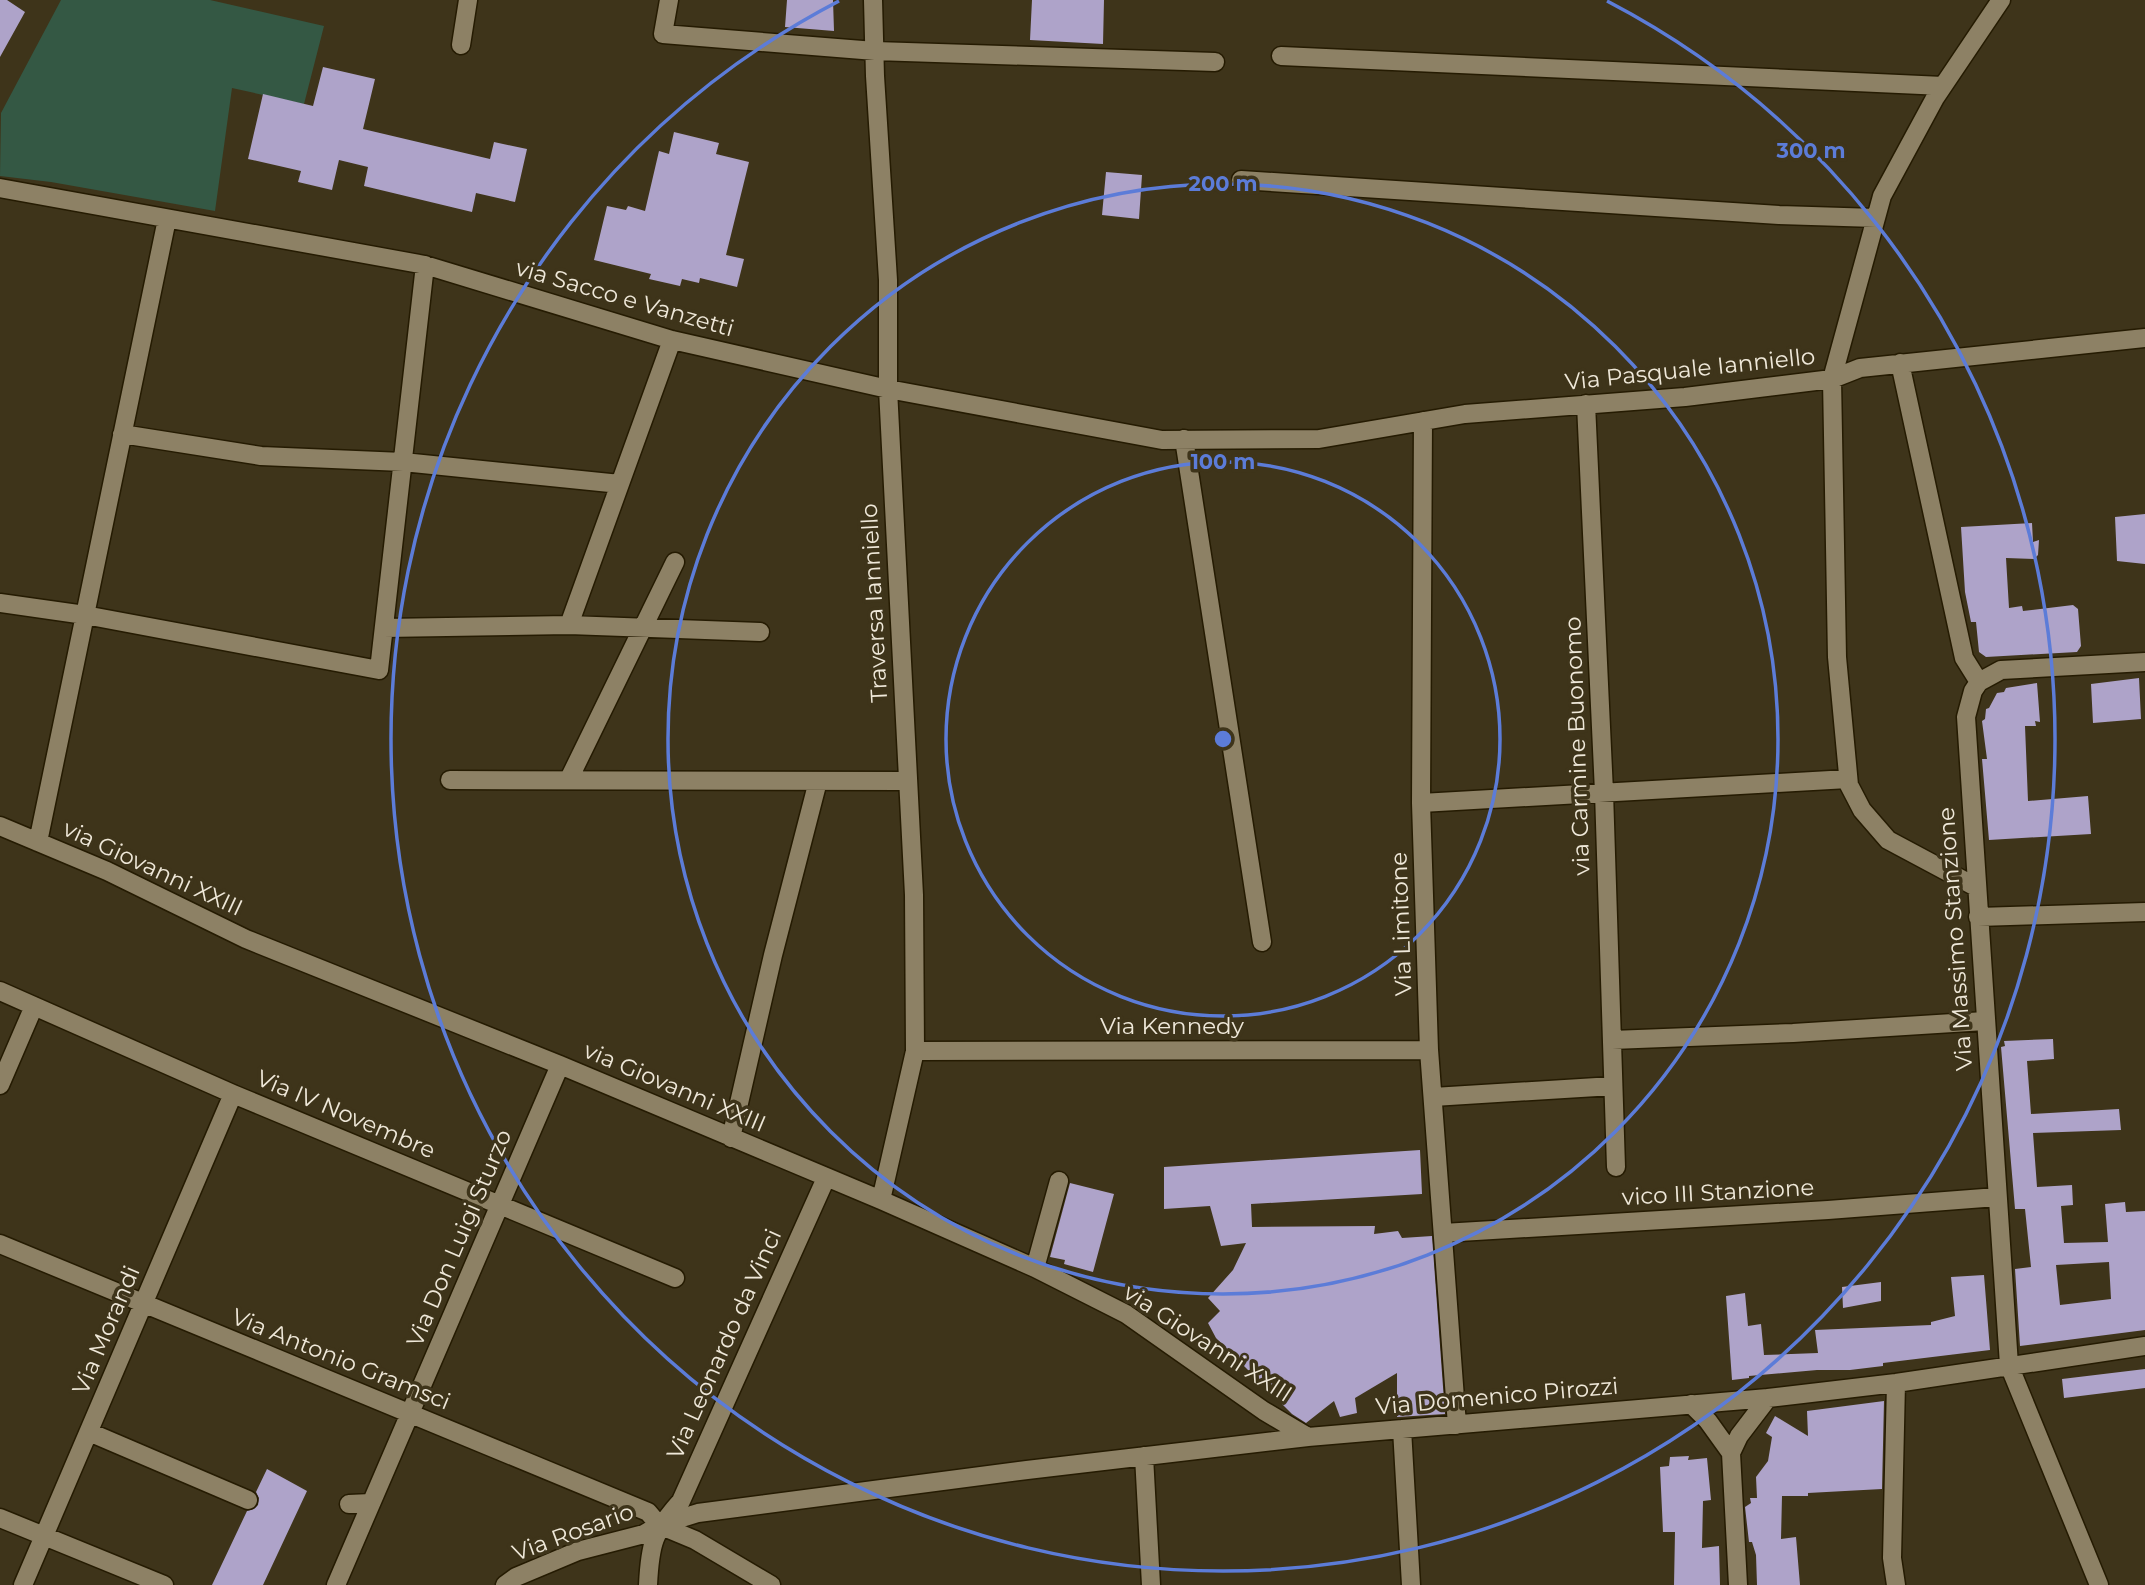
<svg xmlns="http://www.w3.org/2000/svg" width="2145" height="1585" font-family="Montserrat,sans-serif">
	<rect width="100%" height="100%" fill="#3e341a"/>
	<path fill="#345844" d="M61,0H210L324,26L304,104L232,88L215,211L51,182L0,176L1,113Z"/>
	<path fill="#aea3c9" fill-rule="evenodd" d="M0,0H7L25,12L0,57Z
		M787,0H833L834,31L785,27Z
		M1032,0H1104L1103,44L1030,40Z
		M323,67L375,79L363,129L490,159L494,142L527,149L515,202L476,193L472,212L364,186L368,167L339,160L332,190L298,182L301,171L248,159L263,94L313,106Z
		M674,132L719,143L716,154L749,162L726,255L744,259L737,287L700,278L699,283L682,279L680,286L649,279L651,274L594,260L607,206L626,210L628,206L645,211L659,151L669,154Z
		M1106,172L1142,175L1139,219L1102,215Z
		M2145,514V564L2117,561L2115,517Z
		M2032,523L2033,542L2039,540L2038,555L2034,559L2006,558L2009,608L2022,606L2023,611L2073,605L2078,609L2081,646L2077,652L1986,657L1979,652L1976,622H1971L1965,592L1961,527Z
		M2139,678L2141,719L2093,723L2091,684Z
		M2037,683L2040,722L2035,721L2036,726H2025L2028,801L2088,796L2091,834L1989,840L1982,759H1987L1982,721L1985,719L1986,709L1989,708L1997,693L2004,692L2006,688Z
		M2053,1039L2054,1059L2027,1061L2031,1114L2119,1109L2121,1130L2033,1133L2037,1187L2072,1185L2073,1205L2061,1206L2064,1243L2108,1242L2105,1204L2125,1202L2126,1212L2145,1211V1330L2020,1346L2015,1269L2031,1267L2025,1209H2015L2001,1047L2005,1046L2004,1041ZM2109,1262L2111,1299L2060,1305L2056,1265Z
		M1420,1150L1422,1194L1251,1204L1252,1227L1375,1226L1374,1234L1398,1231L1402,1238L1432,1236L1445,1414L1397,1417V1373L1355,1398L1357,1413L1340,1417L1334,1401L1306,1423L1292,1414L1216,1338L1208,1323L1220,1311L1208,1298L1233,1270L1246,1243L1221,1246L1210,1206L1164,1209V1167Z
		M1070,1183L1114,1194L1093,1272L1064,1264L1065,1260L1050,1257Z
		M1984,1275L1990,1350L1883,1363V1366L1850,1370H1817L1749,1376V1378L1732,1380L1726,1296L1745,1293L1748,1326L1761,1324L1764,1355L1818,1353L1815,1330L1931,1325V1322L1955,1316L1951,1277Z
		M1881,1282V1301L1843,1308L1842,1287Z
		M2145,1369V1388L2064,1398L2062,1379Z
		M1884,1401L1882,1489L1808,1493V1496H1782L1781,1539L1796,1537L1800,1585H1757L1756,1555L1752,1542H1749L1745,1507L1751,1503L1750,1498H1757L1756,1477L1768,1461L1772,1437L1766,1433L1775,1416L1808,1436L1807,1411Z
		M1689,1456L1688,1460L1707,1458L1711,1500L1703,1501L1702,1548L1719,1546L1720,1585H1674L1675,1532H1663L1660,1467L1669,1466L1670,1457Z
		M267,1469L307,1491L263,1585H212L247,1511L254,1509L258,1505L259,1498L256,1492Z"/>
	<g fill="none" stroke-linecap="round" stroke-linejoin="round">
		<g stroke="#251b02" stroke-width="21">
			<path id="minor" d="M669,0L663,34L875,51L1215,62
				M873,0L875,76L888,280V389L914,895L915,1051L881,1200
				M461,45L468,0
				M1281,56L1943,86
				M1241,180L1779,215L1876,218
				M0,188L425,265L672,340L888,389L1162,440L1319,439L1465,414L1685,397L1832,379L1860,368L2145,338
				M1900,363L1964,658L1979,682
				M1586,404L1604,792L1616,1167
				M1423,421L1421,803L1429,1050L1457,1425
				M122,434L261,456L403,462L620,484
				M1184,439L1262,942
				M0,603L85,615L379,670L425,265
				M569,625L672,340
				M384,628L569,625L760,632
				M569,779L675,562
				M450,780L908,781
				M1421,803L1848,779
				M0,826L107,871L246,939L560,1065L881,1200L1035,1268L1126,1314L1264,1411L1308,1437
				M38,842L167,219
				M1976,887L1888,840L1862,810L1849,785L1837,657L1832,379L1882,196L1935,98L2001,0
				M1978,917L2145,912
				M0,991L233,1094L675,1278
				M1612,1040L1793,1033L1985,1021
				M915,1051L1429,1050
				M0,1085L34,1006
				M1433,1097L1613,1086
				M731,1138L773,955L818,781
				M1443,1233L1828,1210L1997,1197
				M0,1244L648,1512L659,1525L695,1540L771,1585
				M1035,1268L1059,1181
				M1691,1404L1708,1421L1731,1453
				M1402,1429L1411,1585
				M89,1432L248,1500
				M1144,1456L1151,1585
				M349,1504L371,1503
				M0,1518L164,1585
				M23,1585L233,1094
				M336,1585L560,1065
				M505,1585L516,1577L578,1551L644,1534L659,1525L698,1513L1027,1470L1308,1437L1768,1398L1896,1383L2145,1346
				M648,1585C650,1544 653,1532 681,1501L826,1178
				M1738,1585L1731,1453L1739,1436L1768,1398
				M1896,1585L1892,1558L1896,1383
				M2099,1585L2009,1365L1966,717L1973,691L1979,682L2001,670L2145,662"/>
		</g>
		<use href="#minor" stroke="#8d8165" stroke-width="18"/>
	</g>
	<g fill="none" stroke="#5c7cd8" stroke-width="3.5">
		<circle cx="1223" cy="739" r="277"/>
		<circle cx="1223" cy="739" r="555"/>
		<path d="M1607 1A832 832 0 1 1 839 1"/>
	</g>
	<g text-anchor="middle" dominant-baseline="central" stroke-width="7" stroke-linejoin="round" paint-order="stroke">
		<g font-size="23" fill="#efe8d9" stroke="#3e341a">
			<text transform="translate(625 298) rotate(16)">via Sacco e Vanzetti</text>
			<text transform="translate(1690 369) rotate(-6)">Via Pasquale Ianniello</text>
			<text transform="translate(874 603) rotate(-93)">Traversa Ianniello</text>
			<text transform="translate(1577 746) rotate(-92)">via Carmine Buonomo</text>
			<text transform="translate(153 868) rotate(25)">via Giovanni XXIII</text>
			<text transform="translate(1401 924) rotate(-92)">Via Limitone</text>
			<text transform="translate(1955 939) rotate(-94)">Via Massimo Stanzione</text>
			<text x="1172" y="1026">Via Kennedy</text>
			<text transform="translate(675 1087) rotate(23)">via Giovanni XXIII</text>
			<text transform="translate(346 1114) rotate(23)">Via IV Novembre</text>
			<text transform="translate(1718 1192) rotate(-3)">vico III Stanzione</text>
			<text transform="translate(459 1238) rotate(-67)">Via Don Luigi Sturzo</text>
			<text transform="translate(106 1330) rotate(-67)">Via Morandi</text>
			<text transform="translate(1208 1343) rotate(33)">via Giovanni XXIII</text>
			<text transform="translate(724 1344) rotate(-66)">Via Leonardo da Vinci</text>
			<text transform="translate(341 1359) rotate(22)">Via Antonio Gramsci</text>
			<text transform="translate(1497 1396) rotate(-5)">Via Domenico Pirozzi</text>
			<text transform="translate(573 1532) rotate(-20)">Via Rosario</text>
		</g>
	</g>
	<circle cx="1223" cy="739" r="10" fill="#5c7cd8" stroke="#3e341a" stroke-width="3.5"/>
	<g font-size="21" text-anchor="middle" font-weight="bold" fill="#5c7cd8" stroke="#3e341a" stroke-width="7" stroke-linejoin="round" paint-order="stroke">
		<text x="1811" y="158">300 m</text>
		<text x="1223" y="191">200 m</text>
		<text x="1223" y="469">100 m</text>
	</g>
</svg>
